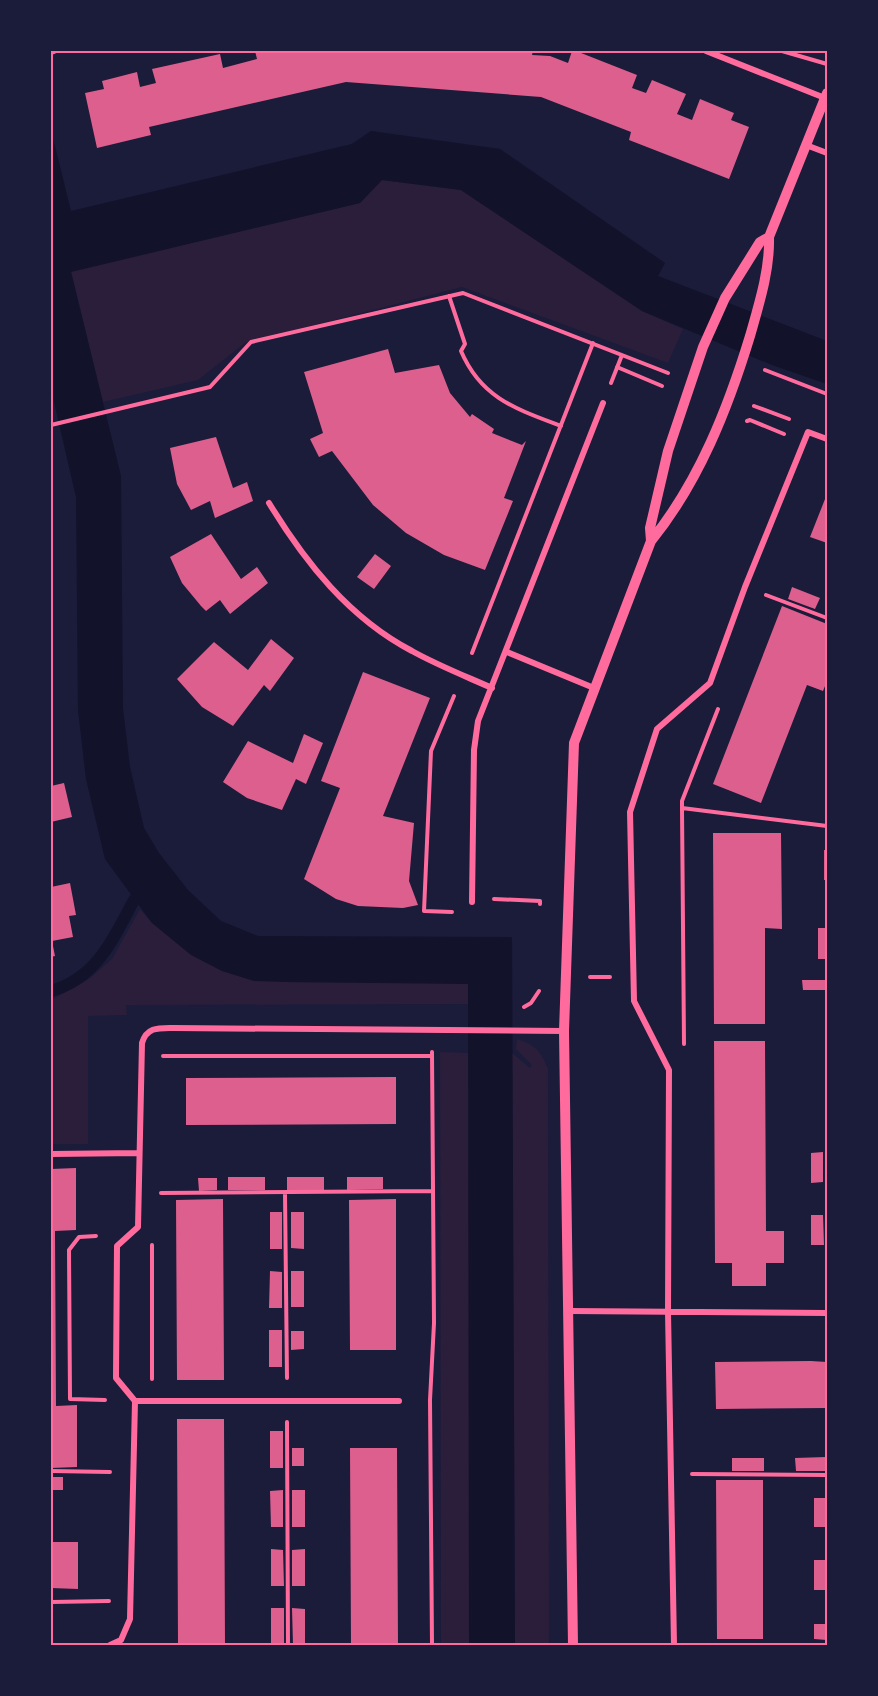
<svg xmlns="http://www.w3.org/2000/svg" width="878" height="1696" font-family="'Libre Baskerville',serif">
	<rect width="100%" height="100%" fill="#1b1b3a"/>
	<path fill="#2a1e3b" d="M382,180L461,190L642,311L683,329L668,363L462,287L245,343L198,380L103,402L71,271L360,203Z
		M140,909L152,923L286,982L468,983V1004L126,1005L127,1015L88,1016V1144H51V1000L89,979L112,959Z
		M517,1039C534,1044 542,1052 548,1069L549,1645H515L512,1053L530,1068L532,1065L516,1049Z
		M440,1052L469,1053V1645H441Z"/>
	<path fill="#12122b" d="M51,130L71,211L352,144L371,131L500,149L665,263L658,276L827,341V384L772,365L642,311L461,190L382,180L360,203L71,272L121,476L123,709L130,767L144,828L159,853L188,890L221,921L258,936L512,937L515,1645H469L468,984L286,982L254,981L222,971L191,955L152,923L105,859L86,779L78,710L76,497L51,389Z"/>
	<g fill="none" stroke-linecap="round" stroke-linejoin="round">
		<path stroke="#12122b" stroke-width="12" d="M51,991C97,978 113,939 134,900"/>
	</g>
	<path fill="#dd5f8e" d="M255,51H533L532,55L550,56L568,63L572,51H576L637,75L632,88L646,93L652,80L686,94L677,114L692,120L700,99L734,113L731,120L749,127L729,179L629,140L631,132L541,97L346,82L149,127L151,135L97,148L85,93L104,89L102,81L137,72L140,87L156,83L152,69L220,54L223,68L257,59Z
		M388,349L395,373L439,365L450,393L470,417L472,414L494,429L492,433L522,445L526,441L504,498L513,501L485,570L444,555L406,533L373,505L332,451L319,457L310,439L323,433L304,372Z
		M216,437L233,488L247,482L253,501L215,518L210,501L191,510L177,484L170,448Z
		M827,494V543L810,537Z
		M211,534L241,579L257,567L268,583L230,614L220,600L206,611L201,606L182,583L170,557Z
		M375,554L391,566L374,589L357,577Z
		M792,587L820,598L815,609L788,599Z
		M782,606L827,624V681L823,691L807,685L761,803L713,784Z
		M271,639L294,658L270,691L264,685L233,726L202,707L177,679L214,642L248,670Z
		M363,672L430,698L383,816L414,823L409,881L418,905L403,908L358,906L336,899L304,879L340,788L321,781Z
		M304,734L323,743L306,784L296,779L282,810L247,798L223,782L248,741L293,763Z
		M64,783L72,817L51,822V786Z
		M713,833H781L782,929L765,928V1024H714Z
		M824,850H827V880H824Z
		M70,883L76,915L69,916L73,937L52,941L55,956L51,957V887Z
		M825,913H827V959H818V928H825Z
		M802,980H827V994L825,990H803Z
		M714,1041H765L766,1231H784V1263H766V1286H732V1263H715Z
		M396,1077V1124L186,1125V1078Z
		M823,1152V1182L811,1183V1153Z
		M76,1168V1230L55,1231L56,1406L77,1405V1467L51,1468V1169Z
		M228,1177H265V1190H228Z
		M287,1177H324V1190H287Z
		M347,1177H383V1189L347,1190Z
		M198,1178H217V1190L199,1191Z
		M223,1199L224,1380H177L176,1200Z
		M396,1199V1350H350L349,1200Z
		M270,1212H282V1249H270Z
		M291,1212H304V1249L291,1248Z
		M811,1215H823L824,1245H811Z
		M270,1271L282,1272V1308H269Z
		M291,1271H304V1307H291Z
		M269,1330H282V1367H269Z
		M291,1331H304V1349L291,1350Z
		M811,1361L827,1362V1408L716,1409L715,1362Z
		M177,1419H224L225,1645H178Z
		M270,1431H283V1468H270Z
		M292,1448H304V1466H292Z
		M350,1448H397L398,1645H351Z
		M826,1457V1471H796L795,1458Z
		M732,1458H764V1471H732Z
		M51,1477H63V1490H51Z
		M716,1480H763V1639H717Z
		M283,1490V1527H271L270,1491Z
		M292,1490H305V1527H292Z
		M814,1498H827V1527H814Z
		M51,1542H78V1589L51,1588Z
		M271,1549L283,1550L284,1586H271Z
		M305,1549V1586H292V1550Z
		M814,1560H827V1590H814Z
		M271,1608H284V1645H271Z
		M292,1608L305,1609V1645H293Z
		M814,1624H827V1640L814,1639Z"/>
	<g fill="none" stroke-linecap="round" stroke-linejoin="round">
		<path stroke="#ff6b9d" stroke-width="4" d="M782,51L827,64
			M449,296L465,344L461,351C481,398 516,409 561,426
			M617,367L662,386
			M765,370L827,394
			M611,383L622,355
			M754,406L789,419
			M747,421L750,420L784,434
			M51,425L210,387L251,342L463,293L668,373
			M766,595L827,618
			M472,653L593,343
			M718,709L682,801V808L827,826
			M682,808L684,1044
			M494,899L540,901V904
			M452,912L424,911L431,751L454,696
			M590,977H610
			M524,1007L531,1003L539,991
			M163,1056H432
			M827,1142V1146
			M161,1193L433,1191
			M285,1193L287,1378
			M96,1236L79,1237L69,1250L70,1399L105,1400
			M152,1245V1379
			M287,1422L288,1645
			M51,1471L110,1472
			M692,1474L827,1475
			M51,1602L109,1601
			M432,1645L430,1400L434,1323L432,1052"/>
		<path stroke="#ff6b9d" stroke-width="6" d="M706,51L825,98
			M51,52L54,51
			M806,145L827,153
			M269,503C305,562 349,618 412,651C437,665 465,676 492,688
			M507,652L594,688
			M472,902L474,750L478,721L603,403
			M51,1154L139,1153
			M570,1311L827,1313
			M135,1401H399
			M110,1645L121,1640L130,1619L135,1401L116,1378L117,1246L138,1227L142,1043C147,1027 158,1028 173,1028L564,1031
			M674,1645L668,1312L669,1070L634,1001L630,812L657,729L710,683L745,587L808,432L827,439"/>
		<path stroke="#ff6b9d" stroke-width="10" d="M651,541L650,528L668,451L703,347L725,298L760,242L769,237
			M573,1645L564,1031L574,743L651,541C699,482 728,408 750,336C759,304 770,270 769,237L827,93"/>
	</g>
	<rect width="878" height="1696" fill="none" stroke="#1b1b3a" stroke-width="105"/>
	<rect x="52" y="52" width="774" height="1592" fill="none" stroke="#ff6b9d" stroke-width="2"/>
</svg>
